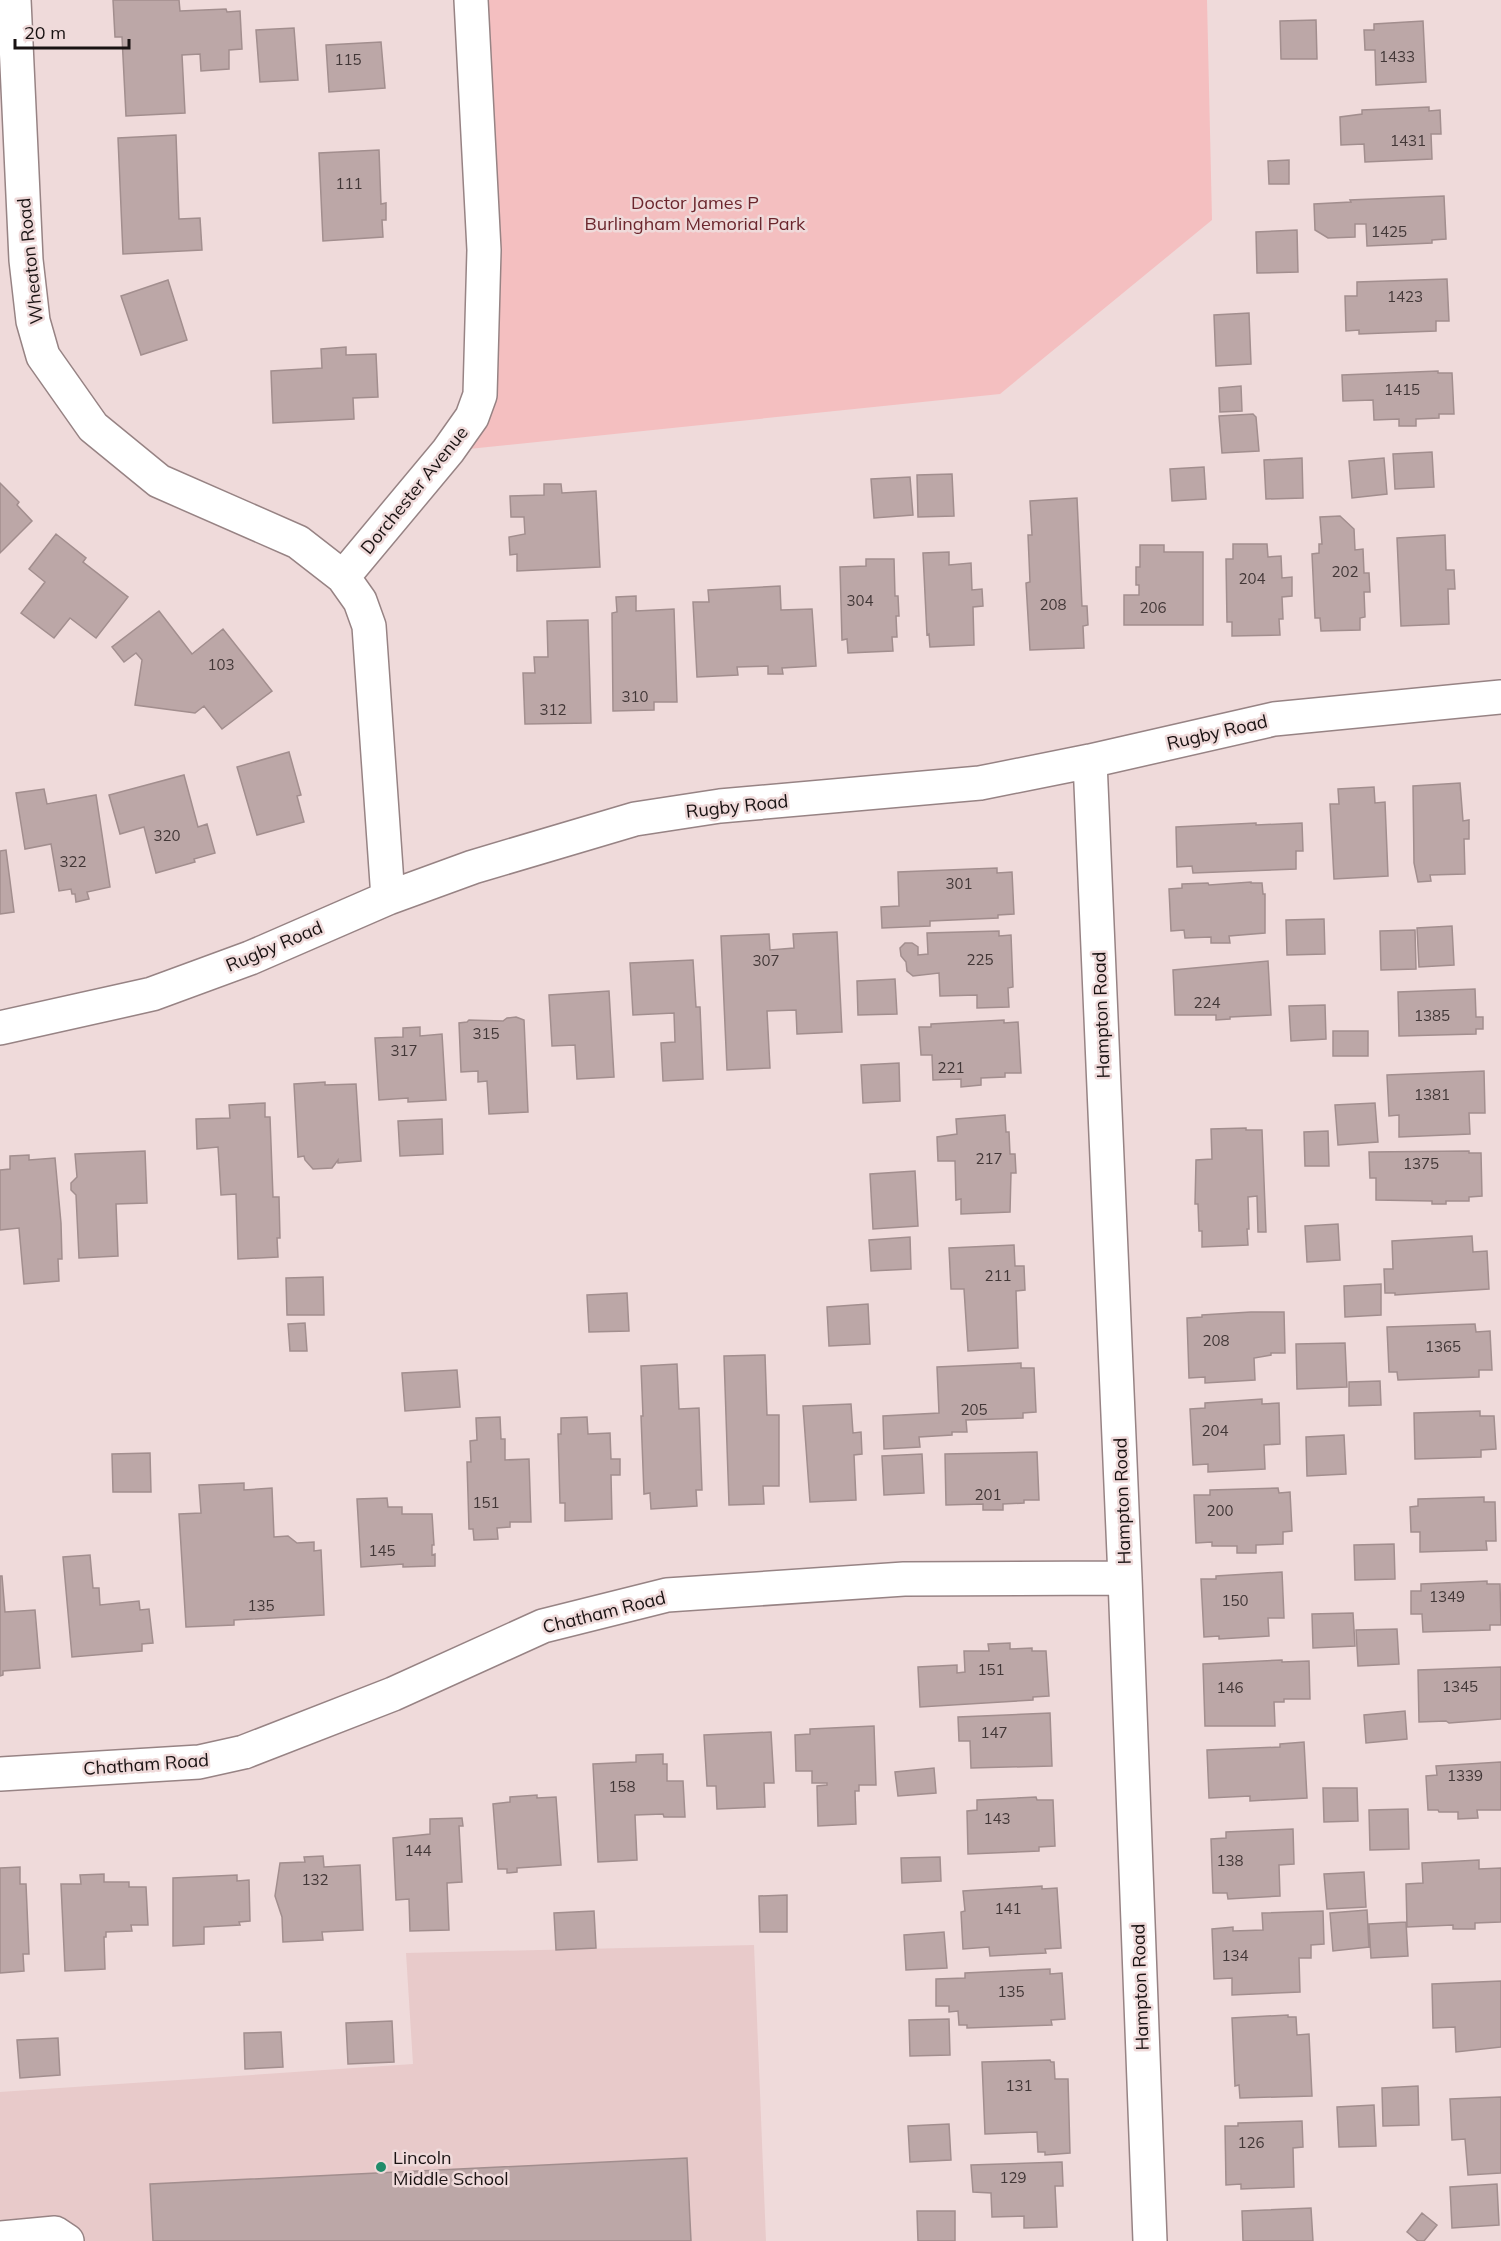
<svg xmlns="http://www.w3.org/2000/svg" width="1501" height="2241" font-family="Mulish,sans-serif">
	<rect width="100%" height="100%" fill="#efdada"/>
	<path fill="#e8caca" d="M754,1945L766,2241H0V2092L413,2064L406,1953Z"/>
	<path fill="#f4bfc0" d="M471,0H1207L1212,220L1000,394L449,451L472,417Z"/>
	<path fill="#bca7a7" stroke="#a28e8e" stroke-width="1.5" d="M113,0H179L180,11L226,9L227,12L240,11L242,49L229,50V69L201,71L200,54L182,55L185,113L126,116L122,37H115Z
		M1316,20L1317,59H1281L1280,21Z
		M1423,21L1426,82L1376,85L1375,50H1365L1364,30H1374V24Z
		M294,28L298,80L260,82L256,30Z
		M381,42L385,88L329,92L326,45Z
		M1429,107V111L1440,110L1441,134H1431L1432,159L1365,162L1364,144L1341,145L1340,117L1362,114V110Z
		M176,135L179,219L200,218L202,250L123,254L118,138Z
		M379,150L381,204L386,203V220H382L383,237L323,241L319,153Z
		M1289,160V184H1269L1268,161Z
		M1444,196L1446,239L1432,240V243L1367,246L1366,224H1355V237L1328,238L1315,230L1314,204L1351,202L1350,200Z
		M1297,230L1298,272L1257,273L1256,232Z
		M1447,279L1449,321H1436V331L1359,334V330L1346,331L1345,296H1357V282Z
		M168,280L187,340L141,355L121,296Z
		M1249,313L1251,364L1216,366L1214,315Z
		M346,347V355L376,354L378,397L353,398L354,419L273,423L271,371L322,368L321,349Z
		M1438,371V373H1452L1454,414H1439V418L1416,419V426H1399V419L1374,420L1373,400L1343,401L1342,375Z
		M1241,386L1242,411L1220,412L1219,388Z
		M1253,414L1256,417L1259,451L1222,453L1219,416Z
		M1432,452L1434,487L1395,489L1393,454Z
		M1302,458L1303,498L1266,499L1264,460Z
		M1384,458L1387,494L1352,498L1349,461Z
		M1204,467L1206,499L1172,501L1170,469Z
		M952,474L954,516L918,517L917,475Z
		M910,477L913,515L874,518L871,479Z
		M0,483L19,502L17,505L32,521L0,553Z
		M544,484H561L562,493L596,491L600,567L517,571V554L510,555L509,537L525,534L524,517H511L510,496L544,495Z
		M1077,498L1082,606H1087L1088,625L1083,626L1084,648L1030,650L1026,583L1030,582L1028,535H1032L1030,501Z
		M1340,516L1354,529L1355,550L1363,549L1364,573H1369L1370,592H1364L1365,617L1360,618V630L1321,631L1320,618H1315L1312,554L1319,553V544H1322L1320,517Z
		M56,534L86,558L83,562L128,597L96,638L70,618L54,638L21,613L45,582L29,569Z
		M1445,535L1446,570H1454L1455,589H1448L1449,624L1401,626L1397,538Z
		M1233,544H1267L1268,557L1281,556L1282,578L1292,577V596L1282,597L1283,619H1279L1280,635L1232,636V622H1227L1226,559H1233Z
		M1140,545H1164V552H1203V625H1124V595H1139V585H1136V567H1140Z
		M949,552V565L971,563L972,590L982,589L983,606L973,607L974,645L930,647L929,634L927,635L923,553Z
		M866,559H894L895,596H898L899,616H896L897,637H892L893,651L848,653L847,639L842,640L840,567L866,566Z
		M780,586L781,610L812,609L816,666L782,668L783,674H768V666L737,667L738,675L697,677L693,602H709L708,590Z
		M636,596V611L674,609L677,702H654V710L613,711L612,613L617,612L616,597Z
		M159,611L192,654L223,629L272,691L222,729L204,706L195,713L135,705L142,660L136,653L124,662L112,647Z
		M588,620L591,723L525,724L523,673H535L534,657H548L547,621Z
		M289,752L301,795L297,796L304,822L257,835L237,767Z
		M184,775L198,827L207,824L215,853L194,859L195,862L156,873L144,827L120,834L109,795Z
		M1460,783L1463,821L1469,820V839H1464L1465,874L1430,875L1431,881L1418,882L1414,863L1413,786Z
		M1374,787L1375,803L1385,802L1388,876L1334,879L1330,804H1339L1338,789Z
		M44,789L47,804L96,795L110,887L87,892L89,899L76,902L75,894H72L71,889L59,891L51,844L25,849L16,793Z
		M1256,823V825L1302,823L1303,851H1296V869L1193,873L1192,866L1177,867L1176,827Z
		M6,850L14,912L0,914V851Z
		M997,868V873L1012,872L1014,914L998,915V918L930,921V926L882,928L881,907L899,906L898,872Z
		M1251,882V883H1262L1263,894H1265V933L1229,936L1230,943H1211V937L1185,938L1184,930L1171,931L1169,889L1182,888V884L1208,883L1209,885Z
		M1324,919L1325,954L1287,955L1286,920Z
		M1452,926L1454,965L1419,967L1417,928Z
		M1415,930L1416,969L1381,970L1380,931Z
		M999,931V936L1011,935L1013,987L1008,988L1009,1007L977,1008V995L940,996L939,973L913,976L907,971L906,962L901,956L900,948L905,943H912L918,947V955L928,954L927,933Z
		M837,932L842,1032L797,1034L796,1010L767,1011L770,1068L727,1070L721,936L769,934L770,950L794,948L793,934Z
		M693,960L696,1007H700L703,1079L663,1081L661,1043L675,1042L674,1013L633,1015L630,963Z
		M1268,961L1271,1015L1230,1017V1019L1216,1020V1015H1175L1173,970Z
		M895,979L897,1014L858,1015L857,981Z
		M1475,989L1476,1017H1483V1029H1476V1034L1399,1036L1398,992Z
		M609,991L614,1077L577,1079L575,1045L552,1046L549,995Z
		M1325,1005L1326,1039L1291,1041L1289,1006Z
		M516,1017L524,1020L528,1112L489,1114L487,1081L478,1082V1071L461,1072L459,1023L467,1022L469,1020L503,1021L507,1018Z
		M1004,1020V1023L1018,1022L1021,1073H1005V1077L981,1078V1085L961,1087V1079L933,1080L932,1055H921L919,1027H931V1024Z
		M420,1027V1036L442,1034L446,1100L408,1102V1098L379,1100L375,1038L403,1037V1028Z
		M1333,1031H1368V1056H1333Z
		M899,1063L900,1101L863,1103L861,1065Z
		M1484,1071L1485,1113H1469L1470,1134L1399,1137V1115L1389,1116L1387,1075Z
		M325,1082V1085L356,1084L361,1161L338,1163V1160L332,1168L313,1169L305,1160L304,1156L298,1157L294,1084Z
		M265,1103V1117H270L273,1197H279L280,1238H277L278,1257L238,1259L236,1194L221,1195L218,1147L197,1149L196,1119L230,1118L229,1105Z
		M1375,1103L1378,1142L1338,1145L1335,1105Z
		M1005,1115L1006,1132H1009L1010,1154H1015L1016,1173H1011L1010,1212L961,1214V1199L956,1200L955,1161H938L937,1137L957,1134L956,1119Z
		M442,1119L443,1154L400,1156L398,1121Z
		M1246,1128V1130H1262L1266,1232H1258L1257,1196L1248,1197L1249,1229H1247L1248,1245L1202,1247V1231H1199L1198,1204H1195L1196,1160L1212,1159L1211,1129Z
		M1328,1131L1329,1166H1305L1304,1132Z
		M145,1151L147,1203L116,1204L118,1256L79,1258L76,1195L71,1190V1183L77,1177L75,1154Z
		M1469,1151V1153H1481L1482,1196L1469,1197V1201H1446V1204H1432V1201L1376,1200V1178H1370L1369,1152Z
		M29,1155V1160L55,1158L61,1223L62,1259H58L59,1281L24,1284L19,1228L0,1230V1170L10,1169V1156Z
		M915,1171L918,1226L873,1229L870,1174Z
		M1338,1224L1340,1260L1307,1262L1305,1226Z
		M1472,1236L1473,1252L1487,1251L1489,1289L1395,1295V1293H1385L1384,1269H1393L1392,1241Z
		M910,1237L911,1269L871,1271L869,1240Z
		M1014,1245L1015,1266H1024L1025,1290L1016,1291L1018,1348L968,1351L964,1289H951L949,1248Z
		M323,1277L324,1315H287L286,1278Z
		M1381,1284V1315L1345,1317L1344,1286Z
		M627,1293L629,1331L589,1332L587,1295Z
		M868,1304L870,1344L829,1346L827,1307Z
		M1251,1312H1284L1285,1353H1271V1355L1254,1358L1255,1380L1205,1383V1377L1189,1378L1187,1318L1202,1317V1315Z
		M305,1323L307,1351H290L288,1324Z
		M1475,1324L1476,1332L1490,1331L1492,1370H1479V1377L1398,1380L1397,1372H1389L1387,1327Z
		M1345,1343L1347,1387L1297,1389L1296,1344Z
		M765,1355L767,1415H779V1486H763L764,1504L729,1505L724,1356Z
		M1021,1363V1368H1034L1036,1412L1023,1413V1418L966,1420L967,1432H952V1435L919,1437L920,1447L884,1449L883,1416L939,1413L937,1367Z
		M677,1364L679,1409L699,1408L702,1490H696L697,1506L651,1509L650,1493L644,1494L641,1416H643L641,1366Z
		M457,1370L460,1407L405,1411L402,1373Z
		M1380,1381L1381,1405L1349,1406V1382Z
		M1262,1399V1404L1279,1403L1280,1444L1264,1445L1265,1469L1208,1472V1464L1193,1465L1190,1409L1205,1408V1403Z
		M851,1404L853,1433L861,1432L862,1454L854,1455L856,1500L810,1502L803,1406Z
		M1480,1411V1416H1494L1496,1449L1481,1450V1457L1415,1459L1414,1413Z
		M500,1417L501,1439H505V1460L529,1459L531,1522H510V1527L497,1528L498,1539L474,1540L473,1529H469L467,1462H471L470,1441L477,1440L476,1418Z
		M587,1417L588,1434L610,1433L611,1459H620V1475H611L612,1519L565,1521V1503H560L558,1434H561V1418Z
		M1344,1435L1346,1474L1307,1476L1306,1437Z
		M1037,1452L1039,1500H1024V1503L1003,1504V1510H983V1504L946,1505L945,1454Z
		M150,1453L151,1492H113L112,1454Z
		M922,1454L924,1493L884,1495L882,1456Z
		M244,1483V1490L272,1488L274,1537L288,1536L297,1543L314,1542V1551L321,1550L324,1615L234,1620V1625L186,1627L179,1514L201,1513L199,1485Z
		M1278,1488L1279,1493L1290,1492L1292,1531L1283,1532V1544L1256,1545V1553H1237V1546H1212V1542L1196,1543L1194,1495H1210V1490Z
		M1484,1497V1502H1495L1496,1541H1486L1487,1550L1420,1552V1532H1411L1410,1507L1418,1506V1499Z
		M387,1498L388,1507H402V1514H432L434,1545H432V1555L435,1554V1566L403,1567V1564L361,1567L357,1499Z
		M1394,1544L1395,1579L1355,1580L1354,1545Z
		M90,1555L93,1588H99L100,1605L139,1601L140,1610L149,1609L153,1643L142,1644V1651L72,1657L63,1557Z
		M1282,1572L1284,1618H1268L1269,1636L1219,1639V1636L1204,1637L1201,1579H1216V1576Z
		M0,1576H2L5,1612L35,1610L40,1668L3,1671V1675L0,1676Z
		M1487,1581V1584H1500L1501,1625H1490V1630L1423,1632L1422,1614H1411V1591H1421V1584Z
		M1353,1613L1355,1646L1313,1648L1312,1614Z
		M1397,1629L1399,1664L1358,1666L1356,1630Z
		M1010,1643V1649L1032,1648V1651H1046L1049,1696L1033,1697V1700L920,1707L918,1667L957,1665V1673L965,1672L964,1651H989L988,1644Z
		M1282,1660V1662L1309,1661L1310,1699H1284V1702H1274L1275,1726H1205L1203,1664Z
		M1501,1667V1719L1449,1723L1446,1721L1419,1722L1418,1670Z
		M1405,1711L1407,1739L1366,1743L1364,1715Z
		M1050,1713L1052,1766L971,1768L970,1741H959L958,1717Z
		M874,1726L876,1785H859V1791H855L856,1824L818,1826L817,1786L827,1785V1783H812V1771H796L795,1735L810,1734V1729Z
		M771,1732L774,1783H764L765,1807L717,1809L716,1786H707L704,1735Z
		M1304,1742L1307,1798L1250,1801V1796L1209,1798L1207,1750L1280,1747V1744Z
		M663,1754V1764H667V1781H683L685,1817H664L663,1814L635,1815L637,1860L598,1862L593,1764L636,1762V1755Z
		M1501,1762V1810H1477L1478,1818L1458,1819V1812H1439L1438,1810H1428L1426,1776L1437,1775L1436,1766Z
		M934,1768L936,1793L898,1796L895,1772Z
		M1323,1788H1357L1358,1821L1324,1822Z
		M537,1795V1798L556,1797L561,1865L517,1868V1872L507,1873V1869H498L493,1804L510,1802V1797Z
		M1036,1797L1037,1800H1053L1055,1846L1039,1847V1851L968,1854L967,1811L977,1810V1800Z
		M1408,1809L1409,1849L1370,1850L1369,1810Z
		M462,1818L463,1826H459L462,1882L447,1883L449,1930L410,1931L409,1899L396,1900L393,1838L430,1834V1819Z
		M1293,1829L1294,1864L1279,1865L1280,1896L1228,1899L1227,1893H1213L1211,1839L1226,1838V1832Z
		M323,1856L324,1867L360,1865L363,1930L322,1932L323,1940L283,1942L282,1917L275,1896L280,1863L305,1862L304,1857Z
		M940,1857L941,1881L902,1883L901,1858Z
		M1479,1860V1869L1501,1868V1922L1475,1923V1929H1453V1925L1407,1927L1406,1884L1423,1883L1422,1863Z
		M20,1867V1884H26L29,1954H23L24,1971L0,1973V1868Z
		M1364,1872L1366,1907L1327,1909L1324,1874Z
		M104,1874V1882H129V1887H146L148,1925H131L132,1931L106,1932V1937H104L105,1969L65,1971L61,1884H81L80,1875Z
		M237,1875V1881L249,1880L250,1921L239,1922L240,1925L204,1927V1944L173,1946V1878Z
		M1042,1886V1889L1057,1888L1061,1948L1045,1949L1046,1953L990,1956L989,1947L963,1949L961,1912L965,1911L963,1891Z
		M787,1895V1932H760L759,1896Z
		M1367,1910L1369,1947L1333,1951L1330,1913Z
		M594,1911L596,1948L556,1950L554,1913Z
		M1323,1911L1324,1944L1311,1945V1958H1299L1300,1992L1232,1995V1978L1214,1979L1212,1929L1233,1927V1931L1263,1930L1262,1913Z
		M1406,1922L1408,1956L1371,1958L1369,1924Z
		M944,1932L947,1968L906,1970L904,1935Z
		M1050,1969V1974L1062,1973L1065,2019L1051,2020L1052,2025L967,2028V2025H959L958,2011L949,2012V2006H936V1979L965,1978V1973Z
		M1501,1981V2047L1456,2052L1455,2027L1433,2028L1432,1984Z
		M1288,2015V2017H1296L1297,2035L1309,2034L1312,2096L1240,2098L1239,2085L1235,2086L1232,2018Z
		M949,2019L950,2055L910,2056L909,2020Z
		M392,2021L394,2062L348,2064L346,2023Z
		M281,2032L283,2067L245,2069L244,2033Z
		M58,2038L60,2075L20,2078L17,2040Z
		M1050,2060L1051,2062H1054L1055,2079H1068L1070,2153L1045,2155V2152H1038L1037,2132L985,2134L982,2062Z
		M1418,2086L1419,2125L1383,2126L1382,2088Z
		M1501,2097V2173L1468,2175L1465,2139L1452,2140L1450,2099Z
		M1374,2105L1376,2146L1339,2147L1337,2107Z
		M1302,2121L1303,2147L1293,2148L1294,2187L1241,2189V2184L1226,2185L1225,2126H1238V2123Z
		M949,2124L951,2160L910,2162L908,2126Z
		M687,2158L691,2241H153L150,2184Z
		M1062,2162L1063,2186H1055L1057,2227L1024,2228V2216L992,2217L991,2193L973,2192L971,2165Z
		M1497,2184L1499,2225L1452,2228L1450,2187Z
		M1311,2208L1313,2241H1243L1242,2211Z
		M917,2211H955V2241H918Z
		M1422,2213L1437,2225L1424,2241H1418L1407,2232Z"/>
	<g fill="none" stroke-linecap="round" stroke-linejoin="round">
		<g stroke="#978384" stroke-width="36">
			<path id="minor" d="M14,0L26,260L33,321L43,356L93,427L159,481L298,542L343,577L360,601L369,626L388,898
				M343,577L448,451L472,417L480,395L484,250L471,0
				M1090,761L1125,1578L1150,2241
				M0,1028L152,994L250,958L388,898L473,867L635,819L720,806L980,783L1090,761L1274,719L1501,697
				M0,1774L199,1762L244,1752L393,1694L543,1626L667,1595L904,1579L1125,1578
				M0,2238L55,2233L67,2241"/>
		</g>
		<use href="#minor" stroke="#fff" stroke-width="33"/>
	</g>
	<circle fill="#208c6a" stroke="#efdada" stroke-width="2" cx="381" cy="2167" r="6"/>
	<g text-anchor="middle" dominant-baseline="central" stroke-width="5" stroke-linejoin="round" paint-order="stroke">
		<g font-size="15" fill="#423737">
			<text x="1397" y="56">1433</text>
			<text x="348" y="59">115</text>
			<text x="1408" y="140">1431</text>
			<text x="349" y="183">111</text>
			<text x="1389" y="231">1425</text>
			<text x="1405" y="296">1423</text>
			<text x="1402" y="389">1415</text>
			<text x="1345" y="571">202</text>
			<text x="1252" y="578">204</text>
			<text x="860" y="600">304</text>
			<text x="1053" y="604">208</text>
			<text x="1153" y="607">206</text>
			<text x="221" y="664">103</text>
			<text x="635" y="696">310</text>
			<text x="553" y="709">312</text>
			<text x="167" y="835">320</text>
			<text x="73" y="861">322</text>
			<text x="959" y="883">301</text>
			<text x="980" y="959">225</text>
			<text x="766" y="960">307</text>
			<text x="1207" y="1002">224</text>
			<text x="1432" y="1015">1385</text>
			<text x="486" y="1033">315</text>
			<text x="404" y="1050">317</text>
			<text x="951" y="1067">221</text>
			<text x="1432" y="1094">1381</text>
			<text x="989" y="1158">217</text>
			<text x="1421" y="1163">1375</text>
			<text x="998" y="1275">211</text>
			<text x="1216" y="1340">208</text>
			<text x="1443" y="1346">1365</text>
			<text x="974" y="1409">205</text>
			<text x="1215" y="1430">204</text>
			<text x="988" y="1494">201</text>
			<text x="486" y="1502">151</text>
			<text x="1220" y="1510">200</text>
			<text x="382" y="1550">145</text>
			<text x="1447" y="1596">1349</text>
			<text x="1235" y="1600">150</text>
			<text x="261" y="1605">135</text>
			<text x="991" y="1669">151</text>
			<text x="1460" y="1686">1345</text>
			<text x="1230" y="1687">146</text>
			<text x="994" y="1732">147</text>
			<text x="1465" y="1775">1339</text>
			<text x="622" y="1786">158</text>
			<text x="997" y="1818">143</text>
			<text x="418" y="1850">144</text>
			<text x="1230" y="1860">138</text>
			<text x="315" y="1879">132</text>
			<text x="1008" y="1908">141</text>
			<text x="1235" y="1955">134</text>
			<text x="1011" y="1991">135</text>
			<text x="1019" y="2085">131</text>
			<text x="1251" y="2142">126</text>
			<text x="1013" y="2177">129</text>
		</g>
		<g font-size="18" fill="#6b262d" stroke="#efdada">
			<text x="695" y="202">Doctor James P<tspan x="695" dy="21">Burlingham Memorial Park</tspan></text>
		</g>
		<g font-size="18" fill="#191212" stroke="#efdada">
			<text transform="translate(30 261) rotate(-96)">Wheaton Road</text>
			<text transform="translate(414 490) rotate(-51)">Dorchester Avenue</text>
			<text transform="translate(1217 732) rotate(-13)">Rugby Road</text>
			<text transform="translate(737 806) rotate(-6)">Rugby Road</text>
			<text transform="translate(274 946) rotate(-23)">Rugby Road</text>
			<text transform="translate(1101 1015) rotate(-92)">Hampton Road</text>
			<text transform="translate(1122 1501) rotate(-92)">Hampton Road</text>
			<text transform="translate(604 1612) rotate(-14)">Chatham Road</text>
			<text transform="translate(146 1764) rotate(-4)">Chatham Road</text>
			<text transform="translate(1140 1987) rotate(-92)">Hampton Road</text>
		</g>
		<g font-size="18" fill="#191212" stroke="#efdada" text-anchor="start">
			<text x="393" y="2157">Lincoln<tspan x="393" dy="21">Middle School</tspan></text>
		</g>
	</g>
	<path d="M15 39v9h114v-9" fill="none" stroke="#191212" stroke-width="3"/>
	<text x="24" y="39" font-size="18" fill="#191212" stroke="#efdada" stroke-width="4.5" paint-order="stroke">20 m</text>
</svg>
